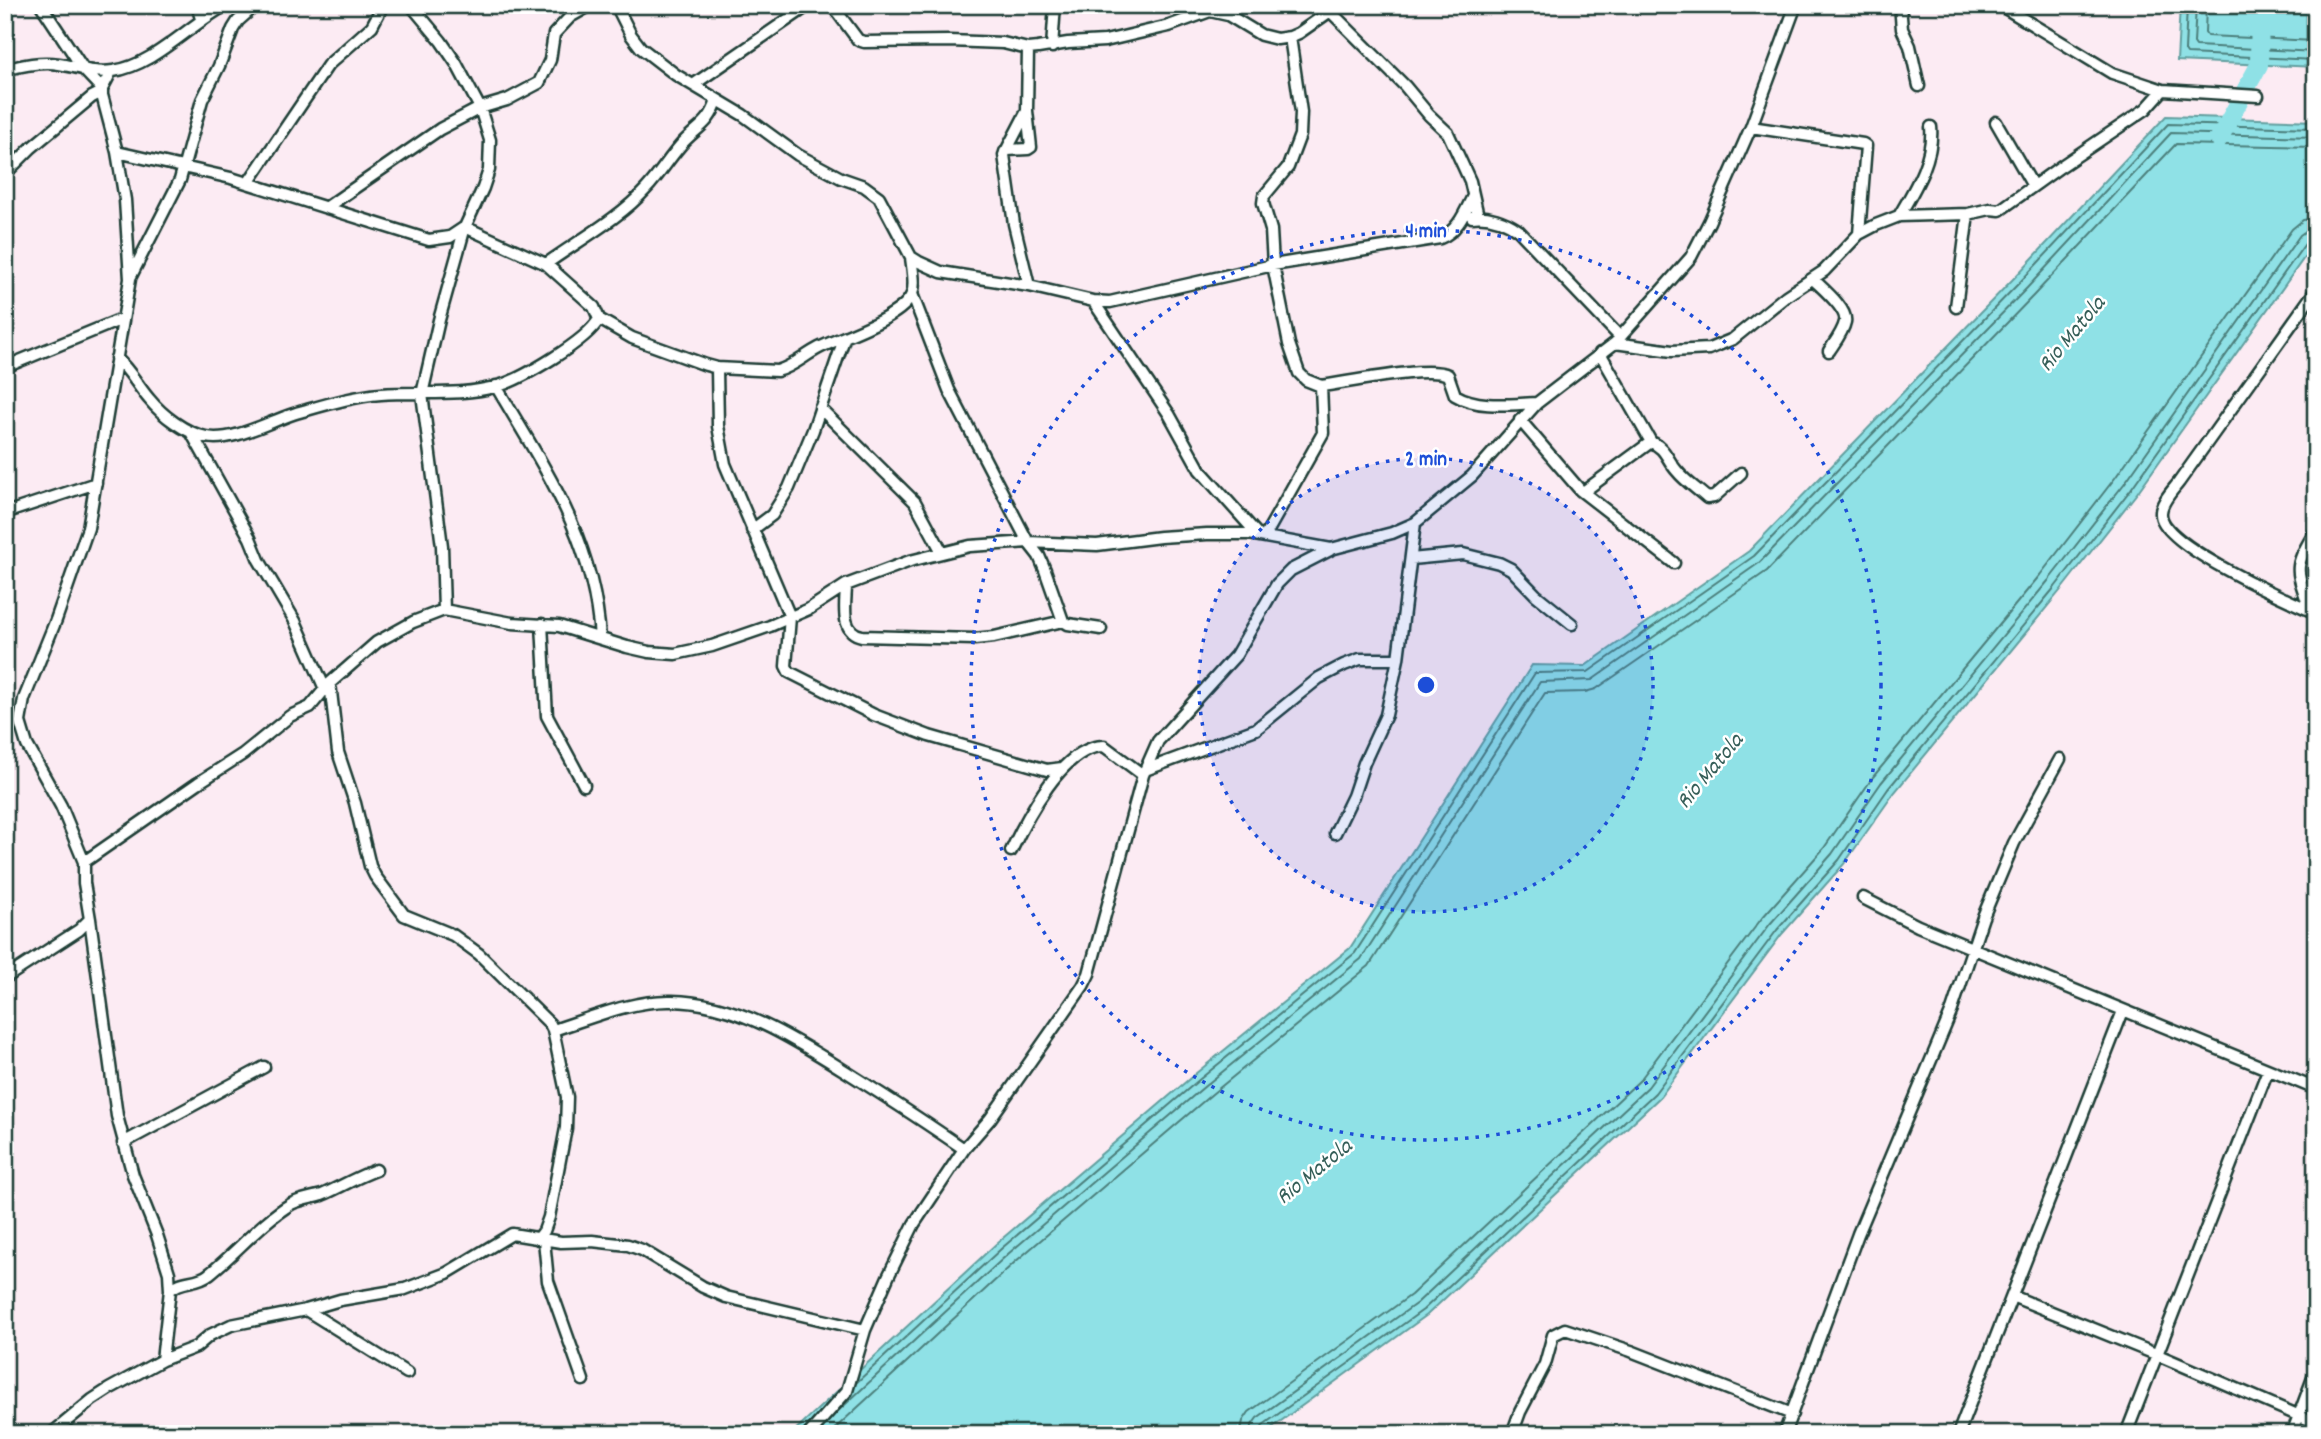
<svg xmlns="http://www.w3.org/2000/svg" width="2321" height="1439" font-family="Dekko,sans-serif">
	<rect width="100%" height="100%" fill="#fcebf3"/>
	<filter id="ink" filterUnits="userSpaceOnUse"><feTurbulence type="fractalNoise" baseFrequency=".0143" numOctaves="2"/><feDisplacementMap in="SourceGraphic" scale="14" xChannelSelector="R" yChannelSelector="G"/><feConvolveMatrix kernelMatrix="1 2 1 2 8 2 1 2 1" color-interpolation-filters="sRGB"/></filter>
	<g filter="url(#ink)">
		<path fill="#8fe1e6" stroke="#629f9f" stroke-width="2" d="M2180,5H2316V67L2177,61Z
			M2166,116L2316,121V241L2137,493L2060,591L1894,793L1844,864L1782,934L1660,1097L1427,1315L1263,1434H791L997,1243L1195,1074L1350,948L1532,665L1585,666L1749,551L2015,277Z"/>
		<g fill="none" stroke-linecap="round" stroke-linejoin="round">
			<path stroke="#4c7f7b" stroke-width="2" d="M2187,5L2185,51L2187,54L2316,60
				M2196,5L2194,43L2196,46L2316,52
				M2206,5L2205,33L2207,36L2316,41
				M856,1383L1002,1248L1200,1079L1355,953L1535,673L1588,672L1754,556L2020,282L2168,124L2316,128
				M836,1413L1008,1254L1205,1086L1361,959L1540,682L1592,680L1759,563L2027,288L2171,133L2316,137
				M829,1434L1015,1262L1212,1094L1369,966L1545,693L1585,692L1596,689L1767,571L2034,295L2176,144L2316,147
				M1240,1434L1243,1421L1249,1412L1411,1295L1640,1080L1762,918L1824,848L1873,777L2040,575L2115,478L2292,229L2303,220L2316,218
				M1251,1434L1252,1425L1257,1418L1417,1303L1648,1087L1770,924L1832,854L1881,783L2048,581L2124,484L2300,235L2307,230L2316,229
				M1260,1434L1263,1425L1423,1310L1655,1093L1777,930L1839,860L1888,789L2055,587L2131,489L2307,241L2316,237"/>
			<path stroke="#8fe1e6" stroke-width="18" d="M2219,139L2259,65L2260,5"/>
			<g stroke="#1f3d34" stroke-width="15">
				<path id="minor" d="M41,5L84,70L102,89
					M197,5L201,19
					M411,5L441,41L456,63L480,108L490,140L489,170L483,188L465,227L439,320L422,394L442,546L444,610
					M616,5L631,35L641,48L676,75L743,115L798,155L841,178L864,186L879,197L911,257L919,262L941,272L1029,286L1093,301L1110,302L1273,265L1440,238C1458,231 1465,212 1473,196
					M832,5L858,40L864,42L949,41L1003,43L1028,49L1038,48L1068,43L1105,41L1169,26L1210,11L1228,15L1261,35L1277,39L1290,37L1299,33L1339,5
					M1900,5L1902,29L1910,46L1919,86
					M2000,5L2112,73L2163,90L2258,96
					M1330,11L1405,86L1429,115L1448,133L1470,181L1478,216
					M1052,47L1055,5
					M5,70C23,65 41,61 59,64C77,67 94,74 113,71C153,66 190,24 226,5
					M693,85L809,5
					M1027,111L1004,155L1014,224L1029,286
					M1996,122L2033,186
					M1751,127L1863,144L1866,146L1859,234
					M1005,152L1008,150L1028,149L1031,147L1027,111L1028,49
					M5,174L31,148L92,97L98,94L102,95
					M248,183L328,65L372,26L383,5
					M327,207L440,129L480,108L507,100L539,83L550,60L554,34L570,17L591,5
					M1899,216C1914,190 1934,159 1931,127
					M1472,217C1488,215 1505,221 1518,230L1620,337
					M546,264C578,241 620,218 646,189C659,175 668,160 680,146C695,128 710,125 717,100
					M130,278L180,180L202,100L219,66L233,29L238,21L256,5
					M1813,279C1822,288 1848,309 1845,322C1843,332 1835,342 1829,351
					M2316,290L2179,482C2173,490 2160,503 2161,514C2161,545 2287,600 2316,613
					M912,294L949,390L1028,542L1039,556L1045,570L1063,621L1068,624L1101,629
					M1093,301L1169,414L1200,470L1259,536
					M1956,307L1968,214
					M599,319L632,338L706,365L717,368L777,371C793,367 805,355 819,348C840,337 903,318 912,294C916,284 912,268 911,257
					M1615,343L1672,351L1709,349L1733,339L1786,296L1824,271L1859,234L1876,225L1899,216L1968,214L1990,209L2000,210L2060,167L2146,109L2163,90
					M1600,353L1651,442C1666,448 1667,460 1677,471C1685,481 1697,489 1707,498L1714,497L1741,473
					M116,358C130,370 137,385 149,399C162,415 185,433 206,437C234,443 275,418 303,411C328,404 355,396 381,394C419,391 460,397 498,386C522,379 587,341 599,319L594,307L546,264L465,227L450,237L429,240L231,178L117,152
					M5,367L122,319
					M717,368L718,426L725,464L790,617L786,666L789,672L874,715L929,736L1047,770L1062,768
					M496,386C545,469 594,539 600,638
					M1321,386C1346,383 1428,365 1448,375L1455,395C1478,409 1511,404 1537,403
					M820,408L915,502L942,552
					M1520,420L1580,490L1674,563
					M191,432L250,538L259,560L295,621L325,689
					M1583,492L1651,442
					M5,513L96,483
					M752,530L772,515L789,488L813,430L844,339
					M1265,536L1323,433L1321,386L1306,380L1299,373L1289,344L1273,265L1271,230L1263,203L1264,196L1288,167L1300,135L1301,112L1290,37
					M1411,559L1463,554L1499,563L1511,569L1536,595L1572,624
					M846,585C846,603 839,632 862,636L974,639L994,637L1063,621
					M2310,610C2296,567 2292,570 2316,530
					M542,624L547,716L584,785
					M330,683L338,752L355,803L370,866L375,876L404,915L453,935L464,943L479,954L550,1024L553,1030L567,1097L566,1128L549,1217L544,1231L538,1239
					M5,735L10,718
					M1145,770L1256,729L1319,678L1344,665L1360,659H1398
					M1335,833L1353,796L1364,763L1386,715L1398,659L1415,523
					M1011,851C1026,819 1063,746 1104,746L1143,775
					M84,862L198,783L243,754L290,716L310,707L330,683L377,642L413,622L444,610L512,623L559,626L627,647L649,652L675,654L712,646L770,626L809,609L846,585L910,561L970,546L1028,542L1097,545L1160,537L1207,534H1249L1331,549L1392,533L1415,523L1472,476L1537,403L1615,343L1691,257L1709,222L1751,127L1796,5
					M1863,898L1918,926L2316,1089
					M90,919L117,1116L133,1175L157,1235L169,1273L170,1290L162,1360
					M5,978L79,930L90,919L84,883V862L61,806L27,745L20,722L24,699L56,620L88,528L130,279L125,200L117,152L102,95V89L111,72
					M553,1030C591,1018 632,1000 672,1001C739,1002 799,1042 853,1076C891,1100 928,1124 964,1149
					M123,1143L264,1067
					M544,1240L548,1281L583,1380
					M170,1290C181,1279 197,1284 209,1274C237,1252 260,1223 291,1204C301,1199 312,1198 322,1195C340,1187 357,1177 376,1170
					M2012,1296L2158,1355L2316,1423
					M306,1310L407,1373
					M51,1434L92,1400L109,1389L162,1360L196,1347L210,1335L231,1325L306,1310L340,1300L405,1289L447,1273L512,1234L561,1242L592,1241L628,1245L642,1250L703,1287L726,1297L865,1330
					M809,1434L847,1391L865,1330L888,1277L914,1224L964,1149L990,1119L1083,986L1089,974L1143,775L1158,741L1236,655L1277,584L1291,570L1330,550
					M1512,1434L1520,1412L1545,1364L1553,1335L1565,1329L1631,1351L1792,1414
					M1784,1434L1858,1234L1952,1010L1983,917L2014,843L2060,759
					M1958,1434L2123,1011
					M2126,1434L2268,1070
					M2292,1434L2316,1370"/>
			</g>
			<use href="#minor" stroke="#fff" stroke-width="10"/>
		</g>
	</g>
	<circle cx="1426" cy="685" r="227" fill="#1d4ed8" fill-opacity=".12"/>
	<g fill="none" stroke="#1d4ed8" stroke-width="3.5" stroke-dasharray="3.5 7">
		<circle cx="1426" cy="685" r="227"/>
		<circle cx="1426" cy="685" r="455"/>
	</g>
	<g text-anchor="middle" dominant-baseline="central" stroke-width="5" stroke-linejoin="round" paint-order="stroke">
		<g font-size="23" font-style="italic" fill="#355e58" stroke="#fff">
			<text transform="translate(2073 335) rotate(-50)">Rio Matola</text>
			<text transform="translate(1711 772) rotate(-50)">Rio Matola</text>
			<text transform="translate(1315 1173) rotate(-39)">Rio Matola</text>
		</g>
	</g>
	<circle cx="1426" cy="685" r="10" fill="#1d4ed8" stroke="#fff" stroke-width="3.5"/>
	<g font-size="21" text-anchor="middle" font-weight="bold" fill="#1d4ed8" stroke="#fff" stroke-width="5" stroke-linejoin="round" paint-order="stroke">
		<text x="1426" y="237">4 min</text>
		<text x="1426" y="465">2 min</text>
	</g>
	<rect width="2321" height="1439" fill="none" stroke="#fff" stroke-width="28"/>
	<rect x="14" y="14" width="2293" height="1411" fill="none" stroke="#1f3d34" stroke-width="2.5" filter="url(#ink)"/>
</svg>
